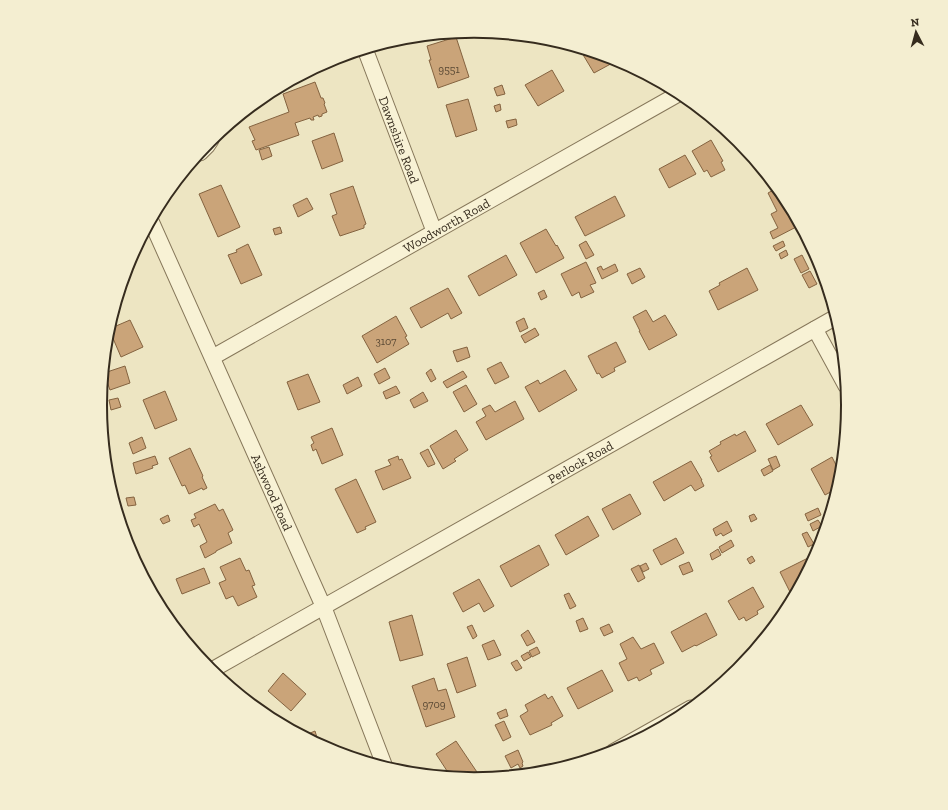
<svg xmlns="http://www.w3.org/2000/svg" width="948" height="810" font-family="'Zilla Slab',serif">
	<rect width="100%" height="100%" fill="#ede5c2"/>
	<path fill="#caa479" stroke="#846340" d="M456,37L469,77L438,88L429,60H431L427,46Z
		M587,50L617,60H618L594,73L582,53Z
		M552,70L564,91L538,106L525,85Z
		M315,82L321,98H323L325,103L324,104L327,112L322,114V116L319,117L318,115L313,117L314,120H311L310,118L295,123L299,135L256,150L252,141L255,140L249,127L289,112L283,94Z
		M502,85L505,94L497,96L494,88Z
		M468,99L477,130L456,137L446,105Z
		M500,104L501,110L496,112L494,106Z
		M516,119L517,125L508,128L506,121Z
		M334,133L343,161L322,169L312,141Z
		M711,140L723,161L721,162L725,170L711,177L707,170L704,172L692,151Z
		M269,147L272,156L262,160L259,150Z
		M685,155L696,174L669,188L659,169Z
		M221,185L240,227L218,237L199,194Z
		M353,186L366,224L364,225V228L340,236L332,216L337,214L330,194Z
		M777,188L785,197L800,225L773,239L770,232L778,228L771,214L777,211L768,193Z
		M615,196L625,216L585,236L575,217Z
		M307,198L313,209L298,217L293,205Z
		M280,227L282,233L275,235L273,229Z
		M546,229L556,246L557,245L564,258L536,273L520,243Z
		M586,241L594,255L586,259L579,245Z
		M783,241L785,246L776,251L773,246Z
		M248,244L262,275L241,284L228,255L237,252L236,250Z
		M786,250L788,255L781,259L779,254Z
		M506,255L517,275L479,296L468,276Z
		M802,255L809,269L801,273L794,259Z
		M586,262L596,283L590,285L594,292L581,298L579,292L572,296L561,274Z
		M615,264L618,271L602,279L597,268L601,266L603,270Z
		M640,268L645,277L632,284L627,274Z
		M747,268L758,290L718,310L709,291L720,285L719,283Z
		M810,271L817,284L809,288L802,275Z
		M448,288L462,313L451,319L448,313L421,328L410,308Z
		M544,290L547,297L541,300L538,293Z
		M646,310L653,322L665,315L677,335L649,350L639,331H640L633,317Z
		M396,316L407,336L405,337L409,344L377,363L362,336Z
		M524,318L528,328L520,332L516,322Z
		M130,320L143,347L121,357L109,329Z
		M535,328L539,335L525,343L521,336Z
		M616,342L626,362L614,368L615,371L602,378L599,373L597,374L588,356Z
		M467,347L470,357L457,362L453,351Z
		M501,362L509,377L495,384L487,369Z
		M125,366L130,383L110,390L104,373Z
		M385,368L390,378L379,384L374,374Z
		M431,369L436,379L431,382L426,373Z
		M565,370L577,390L539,412L525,387L538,380L540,384Z
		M463,371L467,377L447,388L443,382Z
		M308,374L320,402L298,410L287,382Z
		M358,377L362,386L347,394L343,385Z
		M466,385L477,404L464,412L453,392Z
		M396,386L400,393L386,399L383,392Z
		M165,391L177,420L155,429L143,400Z
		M423,392L428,401L414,408L410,400Z
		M118,398L121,407L111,410L109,400Z
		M515,401L524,419L486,440L476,422L486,416L482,409L490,405L495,412Z
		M801,405L813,425L778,445L766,424Z
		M332,428L343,455L322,464L316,449L313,451L311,445L314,443L311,437Z
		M456,430L468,450L454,459L456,461L443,469L430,446Z
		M745,431L756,451L718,472L710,457L712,456L709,451L721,444L720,442L735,434L736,436Z
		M142,437L146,448L133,454L129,443Z
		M190,448L203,476L202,477L207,488L203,490L202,488L189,494L185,485L182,486L169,458Z
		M428,449L435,464L428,467L420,453Z
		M155,456L158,464L152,466L153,468L136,474L133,463Z
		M398,456L399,460L402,459L411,478L383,490L375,471L391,465L388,460Z
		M776,456L780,466L773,470L768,459Z
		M832,457L841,475V478L838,488L825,495L811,469Z
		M691,461L702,480H701L704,486L695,491L691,485L664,501L653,482Z
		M770,465L773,471L764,476L761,470Z
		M356,479L376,522L365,527L366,529L357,533L335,489Z
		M630,494L641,514L613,530L602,509Z
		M134,497L136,505L128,506L126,498Z
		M215,504L219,511L223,509L233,530L228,533L232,543L216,551V552L205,558L200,546L207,542L199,524L194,527L191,520L196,518L194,514Z
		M818,508L821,515L808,521L805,514Z
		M754,514L757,519L751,522L749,516Z
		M168,515L170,521L163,524L160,519Z
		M588,516L599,536L566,555L555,535Z
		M818,520L822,526L813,531L810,524Z
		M727,521L732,531L723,536L721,533L716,536L713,529Z
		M807,532L814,544L808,547L802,534Z
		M676,538L684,553L661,565L653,550Z
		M731,540L734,546L722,553L719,547Z
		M539,545L549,565L511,587L500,566Z
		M718,549L721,555L712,560L710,554Z
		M752,556L755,561L750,564L747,559Z
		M240,558L246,571L249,570L255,585L252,586L257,597L238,606L233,596L226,599L219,583L226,580L220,567Z
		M808,558L811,564L799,587L790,592L780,572Z
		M689,562L693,571L683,575L679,566Z
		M646,563L649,569L643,572L640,566Z
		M639,565L645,578L638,582L631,569Z
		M204,568L210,583L182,594L176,579Z
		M479,579L494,606L484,612L479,603L463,612L453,593Z
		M753,587L764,607L757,611L758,614L746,621L744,617L739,620L728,601Z
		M569,593L576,606L570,609L564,595Z
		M706,613L717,635L696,646L695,645L682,652L671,632Z
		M412,615L423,655L400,661L389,622Z
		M583,618L588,629L580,632L576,621Z
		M609,624L613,632L604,636L600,628Z
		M472,625L477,636L473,639L467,627Z
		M528,630L535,642L527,646L521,635Z
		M633,637L641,649L654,643L664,663L650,670L652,674L639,681L637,677L628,681L619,663L627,659L620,644Z
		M494,640L501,655L488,660L482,645Z
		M537,647L540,653L532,657L529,651Z
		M528,652L531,657L524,661L521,656Z
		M467,657L476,686L457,693L447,664Z
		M517,660L522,668L516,671L511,663Z
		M602,670L613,691L578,709L567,688Z
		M283,673L306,694L291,711L268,691Z
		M434,678L438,691L446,689L455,717L426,727L412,686Z
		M545,694L548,699L552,696L563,716L551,723L552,725L530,735L520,716L528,711L525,705Z
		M506,709L508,716L500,719L497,713Z
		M504,721L511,737L503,741L495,725Z
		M315,731L319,744L323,743L324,747L303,736Z
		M456,741L481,778L474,779L451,777L436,754Z
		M518,750L523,762L522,763L523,766L520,768L518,764L511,768L505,756Z"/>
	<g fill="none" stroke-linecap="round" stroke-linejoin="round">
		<g stroke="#86775a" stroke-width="17">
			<g id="street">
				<path id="s1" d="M365,49L434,231"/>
				<path d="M200,153L207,146L211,140"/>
				<path id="s2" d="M151,221L324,608L385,767"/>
				<path d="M815,329L846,386"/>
				<path id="s3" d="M213,357L680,93"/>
				<path id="s4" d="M212,670L836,317"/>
				<path d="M613,752L691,708"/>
			</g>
		</g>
		<use href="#street" stroke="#f8f2d5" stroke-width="15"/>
	</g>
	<g text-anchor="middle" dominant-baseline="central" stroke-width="3" stroke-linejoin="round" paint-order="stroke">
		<g font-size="11" fill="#5b4a35">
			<text x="449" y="69">9551</text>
			<text x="386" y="341">3107</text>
			<text x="434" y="704">9709</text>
		</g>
		<g font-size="13" fill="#362c1e" stroke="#f4eed1">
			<text stroke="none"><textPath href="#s1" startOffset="97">Dawnshire Road</textPath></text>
			<text stroke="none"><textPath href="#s3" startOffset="268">Woodworth Road</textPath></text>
			<text stroke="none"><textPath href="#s4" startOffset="423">Perlock Road</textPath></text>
			<text stroke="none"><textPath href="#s2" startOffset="297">Ashwood Road</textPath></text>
		</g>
	</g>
	<path d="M0 0H948V810H0ZM107 405a367 367 0 1 1 734 0a367 367 0 1 1-734 0Z" fill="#f4eed1" fill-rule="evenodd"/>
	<path fill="none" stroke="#362c1e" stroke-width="2" d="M107 405a367 367 0 1 1 734 0a367 367 0 1 1-734 0Z"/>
	<g transform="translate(916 32) rotate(354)" stroke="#f4eed1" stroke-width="3" paint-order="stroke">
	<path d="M0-3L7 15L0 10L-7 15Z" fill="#362c1e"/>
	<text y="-6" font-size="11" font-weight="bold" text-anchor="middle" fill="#362c1e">N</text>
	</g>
</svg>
